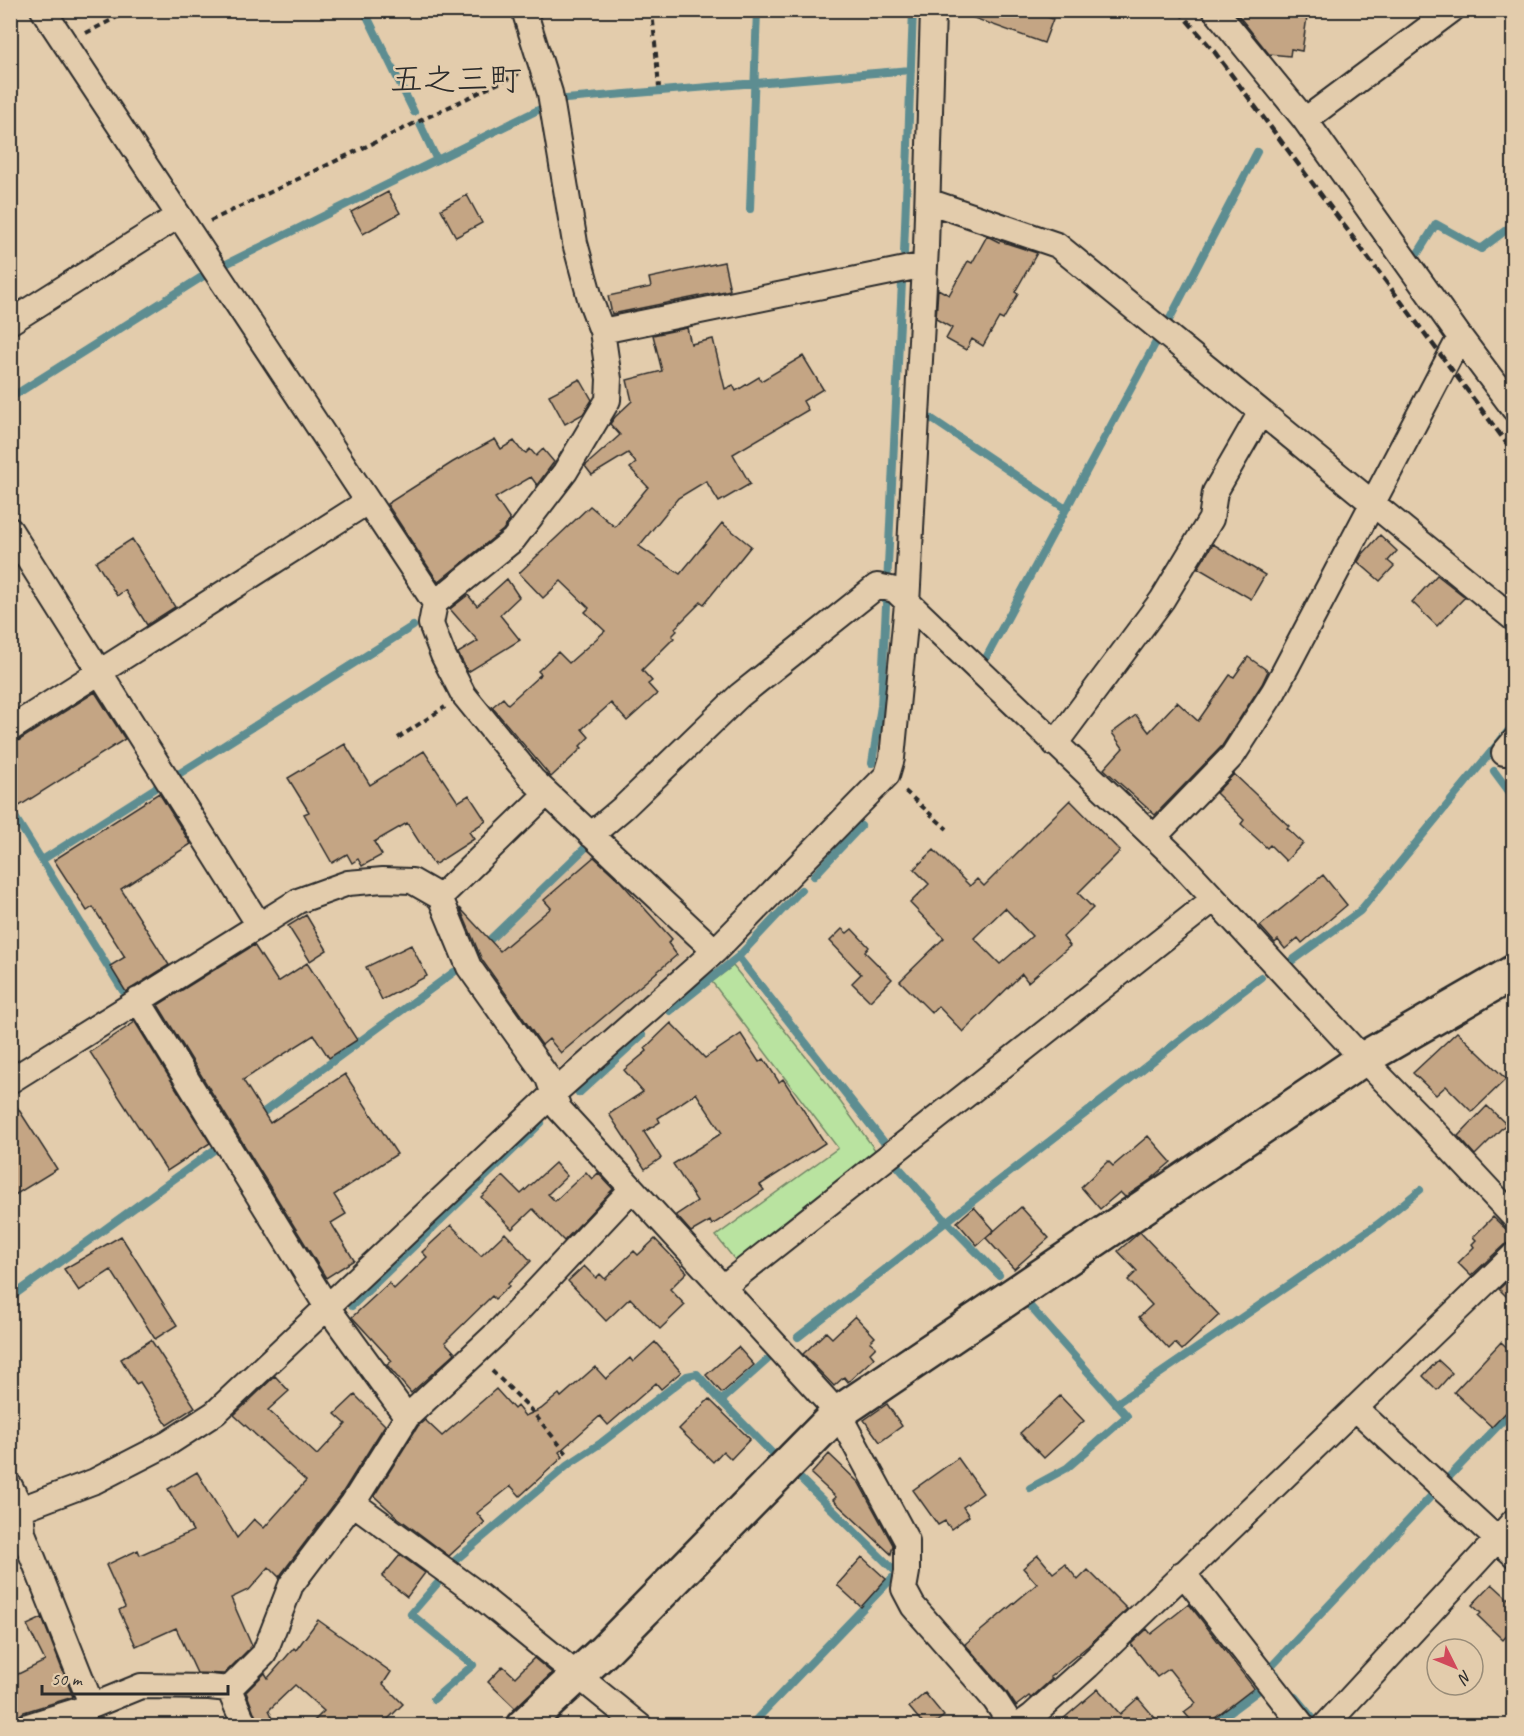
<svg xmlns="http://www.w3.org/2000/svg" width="1524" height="1736" font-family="Caveat,'Klee One',sans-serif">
	<rect width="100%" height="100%" fill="#e3ccac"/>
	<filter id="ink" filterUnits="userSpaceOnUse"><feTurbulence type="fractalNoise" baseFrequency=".0167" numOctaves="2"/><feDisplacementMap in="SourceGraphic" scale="12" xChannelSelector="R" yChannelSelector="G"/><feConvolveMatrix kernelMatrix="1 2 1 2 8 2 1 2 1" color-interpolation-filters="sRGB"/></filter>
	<g filter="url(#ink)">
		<path fill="#d6bd9e" d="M590,848L686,940L691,952L561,1074L550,1072L472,962Z"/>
		<path fill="#b9e3a0" stroke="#728766" stroke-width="1.5" d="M733,966L826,1082L878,1154L739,1265L716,1236L838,1148L712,982Z"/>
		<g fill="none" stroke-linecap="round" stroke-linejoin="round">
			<path stroke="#5d8d91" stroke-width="8" d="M364,10L414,112
				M554,100L911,70
				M420,124L437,160
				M750,209L757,10
				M904,253L913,10
				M1413,261L1436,224L1481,249L1514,224
				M222,266L540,109
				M1167,324L1257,152
				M10,398L205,275
				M932,419L1066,509
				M986,658L1156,342
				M872,763L881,706L902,282
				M1494,771L1514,798
				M177,775L413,626
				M10,809L123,991
				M42,860L163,783
				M814,876L861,826
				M475,954L585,848
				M738,957L801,890
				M1286,965L1360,911L1514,724
				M670,1011L738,957L883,1141
				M579,1093L642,1035
				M257,1117L454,972
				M893,1161L946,1221L999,1275
				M10,1298L214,1150
				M1028,1304L1127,1416L1067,1468L1030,1488
				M352,1306L541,1123
				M798,1337L1261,977
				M721,1401L767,1360
				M1117,1403L1378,1224L1420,1190
				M1447,1479L1514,1409
				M451,1564L569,1464L601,1443L687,1376L697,1374L721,1401L772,1453
				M1276,1674L1270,1668L1435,1492
				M1295,1697L1315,1721
				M434,1699L473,1665L411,1614L443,1577
				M750,1726L897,1573L802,1480
				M1211,1726L1259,1690"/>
		</g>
		<path fill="#c4a584" stroke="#2b2b2b" stroke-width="1.5" fill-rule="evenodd" d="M960,10H1029L1053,19L1044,43L960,13Z
			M1234,10H1308L1302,51L1291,49L1290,56L1269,54Z
			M388,192L400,213L363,234L351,212Z
			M467,195L482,223L456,237L441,209Z
			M987,236L999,242L1000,241L1037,253L1015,292L1018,294L1003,320L999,318L983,346L972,339L966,350L946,339L952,328L936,319L938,289L949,295L968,261L972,263Z
			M724,262L730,290L612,314L608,296L651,287L649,278Z
			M687,328L691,344L713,339L725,389L733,385L736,391L759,377L761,381L803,356L823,389L803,401L808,410L733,454L750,484L719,502L706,481L678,498L639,546L680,574L722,523L751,546L704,604L701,602L675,628L677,631L672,636L674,638L642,670L652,681L648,684L657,694L627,721L611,703L582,729L589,737L580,746L582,748L551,777L492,707L503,698L508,704L541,674L538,671L558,652L569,663L605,631L585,612L589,608L561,581L543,598L519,573L590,506L615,527L648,487L630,468L636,463L628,453L592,475L585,466L620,435L610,424L615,417L632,401L627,380L662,371L653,335Z
			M580,379L592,400L583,414L565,424L549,395Z
			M495,439L501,449L514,441L520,449L526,453L530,449L536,456L543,449L554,462L537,485L531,477L495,498L510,520L503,530L438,582L387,504L453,462Z
			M1380,535L1397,551L1388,561L1394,566L1380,581L1358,562L1362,555Z
			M132,539L175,607L147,625L125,590L117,596L96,562Z
			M1213,544L1265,575L1251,599L1198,568Z
			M1437,575L1465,597L1437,626L1412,602Z
			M507,579L519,597L500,615L520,640L468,672L458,653L478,641L450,609L468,595L477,606Z
			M1248,657L1268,671L1262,684L1222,746L1155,815L1104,769L1123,748L1112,733L1136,715L1149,732L1177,702L1198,721L1230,675L1234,677Z
			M95,692L125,739L10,812V743L18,741Z
			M345,744L370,785L424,751L458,802L469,795L486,821L469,832L474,839L434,865L407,823L374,842L382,855L362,866L358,859L352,863L347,854L332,863L304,814L309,812L288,778Z
			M1234,774L1289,826L1287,828L1303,843L1286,861L1270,845L1267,848L1241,824L1244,820L1216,793Z
			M159,793L191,844L121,889L169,965L126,992L110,966L125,957L93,907L87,911L54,860Z
			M1070,800L1120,851L1078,893L1093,908L1063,937L1070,946L1028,982L1022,974L963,1032L938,1006L932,1013L900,981L944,938L910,903L929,884L914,869L934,850L970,886L977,879L984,886ZM1005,908L1032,936L1000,964L974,938Z
			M594,857L620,881L672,939L668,943L677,955L561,1053L549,1039L542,1045L482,960L460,908L500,951L551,908L544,900Z
			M1323,875L1347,905L1302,943L1298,938L1285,949L1278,940L1275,943L1260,926Z
			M306,915L327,950L310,961L288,926Z
			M842,929L847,933L852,929L869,947L865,952L892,979L870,1001L852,983L861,974L830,941Z
			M254,945L278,982L307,963L357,1040L329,1058L314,1035L243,1080L270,1123L345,1074L397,1154L334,1195L346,1214L331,1223L354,1260L326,1278L158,1005Z
			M411,945L427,976L382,1000L366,967Z
			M135,1022L210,1143L167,1171L90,1052Z
			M671,1023L705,1058L741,1034L759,1062L764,1059L779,1082L783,1079L825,1143L760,1185L764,1190L734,1211L712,1225L710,1221L691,1232L676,1215L697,1201L673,1164L722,1133L696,1093L658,1118L660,1122L644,1132L661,1158L645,1169L609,1114L643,1092L624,1070L647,1051L645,1048Z
			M1457,1032L1506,1079L1472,1112L1446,1086L1436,1095L1413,1073Z
			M10,1096L57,1169L10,1198Z
			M1487,1106L1506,1124L1475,1155L1458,1136Z
			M1148,1136L1171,1162L1150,1180L1125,1197L1120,1192L1100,1209L1081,1187L1108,1161L1113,1166Z
			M555,1163L567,1176L548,1194L555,1201L586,1172L592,1179L598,1173L613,1189L564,1241L533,1209L512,1229L481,1197L503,1176L521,1194Z
			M974,1207L994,1230L977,1245L957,1222Z
			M1021,1207L1049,1238L1014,1269L986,1238Z
			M1493,1217L1514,1237V1241L1504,1245L1471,1276L1458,1263L1474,1247L1472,1244L1476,1240L1473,1237Z
			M451,1225L481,1256L505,1233L531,1261L508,1284L509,1286L495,1299L492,1296L445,1342L455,1353L411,1393L387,1365L392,1361L352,1317L389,1283L394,1289L427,1257L422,1252Z
			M1140,1232L1219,1315L1182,1350L1175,1343L1169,1349L1139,1317L1152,1305L1128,1280L1137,1271L1118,1251Z
			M121,1236L177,1325L155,1339L111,1270L79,1291L64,1269Z
			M655,1239L687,1272L670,1289L685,1305L660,1329L630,1298L606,1321L568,1281L584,1266L596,1278L600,1274L605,1279L634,1251L638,1255Z
			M1513,1276H1514V1304L1499,1289Z
			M855,1316L875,1337L870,1342L876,1347L870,1353L874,1358L848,1382L844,1377L834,1386L803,1354L826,1332L832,1338Z
			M151,1340L195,1407L167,1425L140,1382L136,1384L121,1359Z
			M655,1342L681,1372L661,1389L656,1383L608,1425L600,1416L559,1452L563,1457L520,1496L511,1486L477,1513L485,1523L449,1556L397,1517L374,1496L418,1426L425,1420L442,1436L496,1389L514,1409L517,1406L525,1416L541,1409L559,1394L561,1397L595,1367L606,1379L630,1358L633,1362Z
			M1501,1342L1514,1354V1404L1492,1427L1454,1392Z
			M738,1347L754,1365L722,1393L706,1375Z
			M1438,1360L1452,1373L1437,1390L1423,1376Z
			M275,1376L289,1391L268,1410L317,1455L346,1424L335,1414L355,1395L385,1425L341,1495L279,1577L269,1567L250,1589L231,1598L252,1646L224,1674L197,1673L176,1628L136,1646L119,1610L125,1607L106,1565L138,1550L140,1555L193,1531L168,1489L197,1472L237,1538L254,1519L264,1528L306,1481L234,1415Z
			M1060,1396L1084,1421L1044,1458L1020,1433Z
			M709,1399L750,1439L731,1459L723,1451L713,1462L679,1429Z
			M887,1404L902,1426L880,1442L864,1420Z
			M829,1454L859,1483L893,1545L891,1554L833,1500L836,1497L811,1474Z
			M958,1458L983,1493L963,1507L969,1516L951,1529L945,1521L938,1525L913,1490Z
			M400,1555L425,1573L407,1597L382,1577Z
			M1038,1555L1053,1573L1065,1564L1078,1580L1088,1570L1127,1609L1088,1646L1050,1677L1052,1679L1031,1698L1029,1696L1016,1706L1006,1691L965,1644L1037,1584L1023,1568Z
			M862,1557L886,1579L861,1607L837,1585Z
			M1492,1584L1514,1604V1628L1503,1640L1478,1616L1481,1613L1472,1605Z
			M1189,1604L1254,1688L1206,1725H1195L1184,1712L1196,1703L1169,1669L1157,1677L1131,1644L1147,1629L1151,1634Z
			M42,1618L73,1697L24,1712L17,1717L14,1725H10V1678L45,1661L27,1625Z
			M318,1620L391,1672L383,1684L403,1704L382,1725H310L324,1711L295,1685L269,1710L276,1725H259L246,1692L265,1673L268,1678L294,1648L296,1650Z
			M534,1658L552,1673L515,1708L488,1682L503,1666L515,1677Z
			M1098,1689L1120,1714L1138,1698L1161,1725H1056Z
			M925,1693L944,1716L932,1725H924L909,1707Z"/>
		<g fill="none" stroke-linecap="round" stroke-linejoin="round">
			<g stroke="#2b2b2b" stroke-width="28">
				<path id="street" d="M43,10L435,603
					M524,10L550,93L575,243L591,302L602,331L609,379L608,400L565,472L513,540L435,603L431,624L443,655L463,694L533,780L715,951
					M1215,10L1305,120L1460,337L1514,409
					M1305,120L1452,10
					M928,201L1057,245L1514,619
					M10,322L178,216
					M602,331L925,265
					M10,530L259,925
					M10,729L367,502
					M1055,744L1162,600L1211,519L1215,492L1261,412
					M1504,753L1514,741
					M591,835L624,807L739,696L877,586L895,590L1178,860L1363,1059L1429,1126L1514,1217
					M1154,837L1233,755L1274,691L1460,337
					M440,897L547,793
					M138,1000L327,1307L407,1417
					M10,1081L298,901L348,883L383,880L412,881L440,897L469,967L548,1078L559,1109L838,1413L907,1541V1572L904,1589L913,1606L995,1700L1012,1726
					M723,1287L1214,899
					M1355,1408L1514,1555
					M10,1486L21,1508L23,1533L92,1706L141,1686L209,1687L229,1689L245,1726
					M353,1503L475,1592L640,1726
					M10,1513L95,1481L167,1444L215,1413L553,1094L715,951L887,775L892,758L907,604L926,247L933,10
					M1183,1573L1303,1726
					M229,1689L264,1654L291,1585L353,1503L407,1417L499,1331L632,1189
					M28,1726L92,1706
					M1018,1726L1032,1716L1088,1666L1514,1255
					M1325,1726L1514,1521"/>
			</g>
			<g stroke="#2b2b2b" stroke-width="38">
				<path id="secondary" d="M523,1726L604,1651L838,1413L1363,1059L1514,972"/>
			</g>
			<path stroke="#2b2b2b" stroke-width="4" stroke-dasharray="6 4.5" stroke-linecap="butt" d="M652,10L659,87
				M86,33L131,10
				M210,221L520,73
				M398,738L445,707
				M905,791L947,829
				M492,1371L526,1404L568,1455"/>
			<use href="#street" stroke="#e3ccac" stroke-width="24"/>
			<use href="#secondary" stroke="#e3ccac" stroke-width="33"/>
			<path stroke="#2b2b2b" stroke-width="4.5" stroke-dasharray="9 4.5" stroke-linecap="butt" d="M1178,10L1213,50L1514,453"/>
		</g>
	</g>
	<g text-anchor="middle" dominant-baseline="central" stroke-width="5" stroke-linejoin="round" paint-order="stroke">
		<g font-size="33" fill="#2b2b2b" stroke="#e3ccac">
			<text x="456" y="79">五之三町</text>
		</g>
	</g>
	<rect width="1524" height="1736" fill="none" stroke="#e3ccac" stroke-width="36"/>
	<rect x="18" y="18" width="1488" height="1700" fill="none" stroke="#2b2b2b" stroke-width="2" filter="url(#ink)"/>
	<g transform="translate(1455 1667) rotate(133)"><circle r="28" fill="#e3ccac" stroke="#998c78" stroke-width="1.5"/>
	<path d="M0-4.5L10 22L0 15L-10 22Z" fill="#d1495b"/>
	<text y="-9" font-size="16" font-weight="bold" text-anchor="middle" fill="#2b2b2b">N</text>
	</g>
	<path d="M42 1685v9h186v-9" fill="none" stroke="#2b2b2b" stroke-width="3"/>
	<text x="51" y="1685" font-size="18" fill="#2b2b2b" stroke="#e3ccac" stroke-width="4.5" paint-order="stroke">50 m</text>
</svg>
